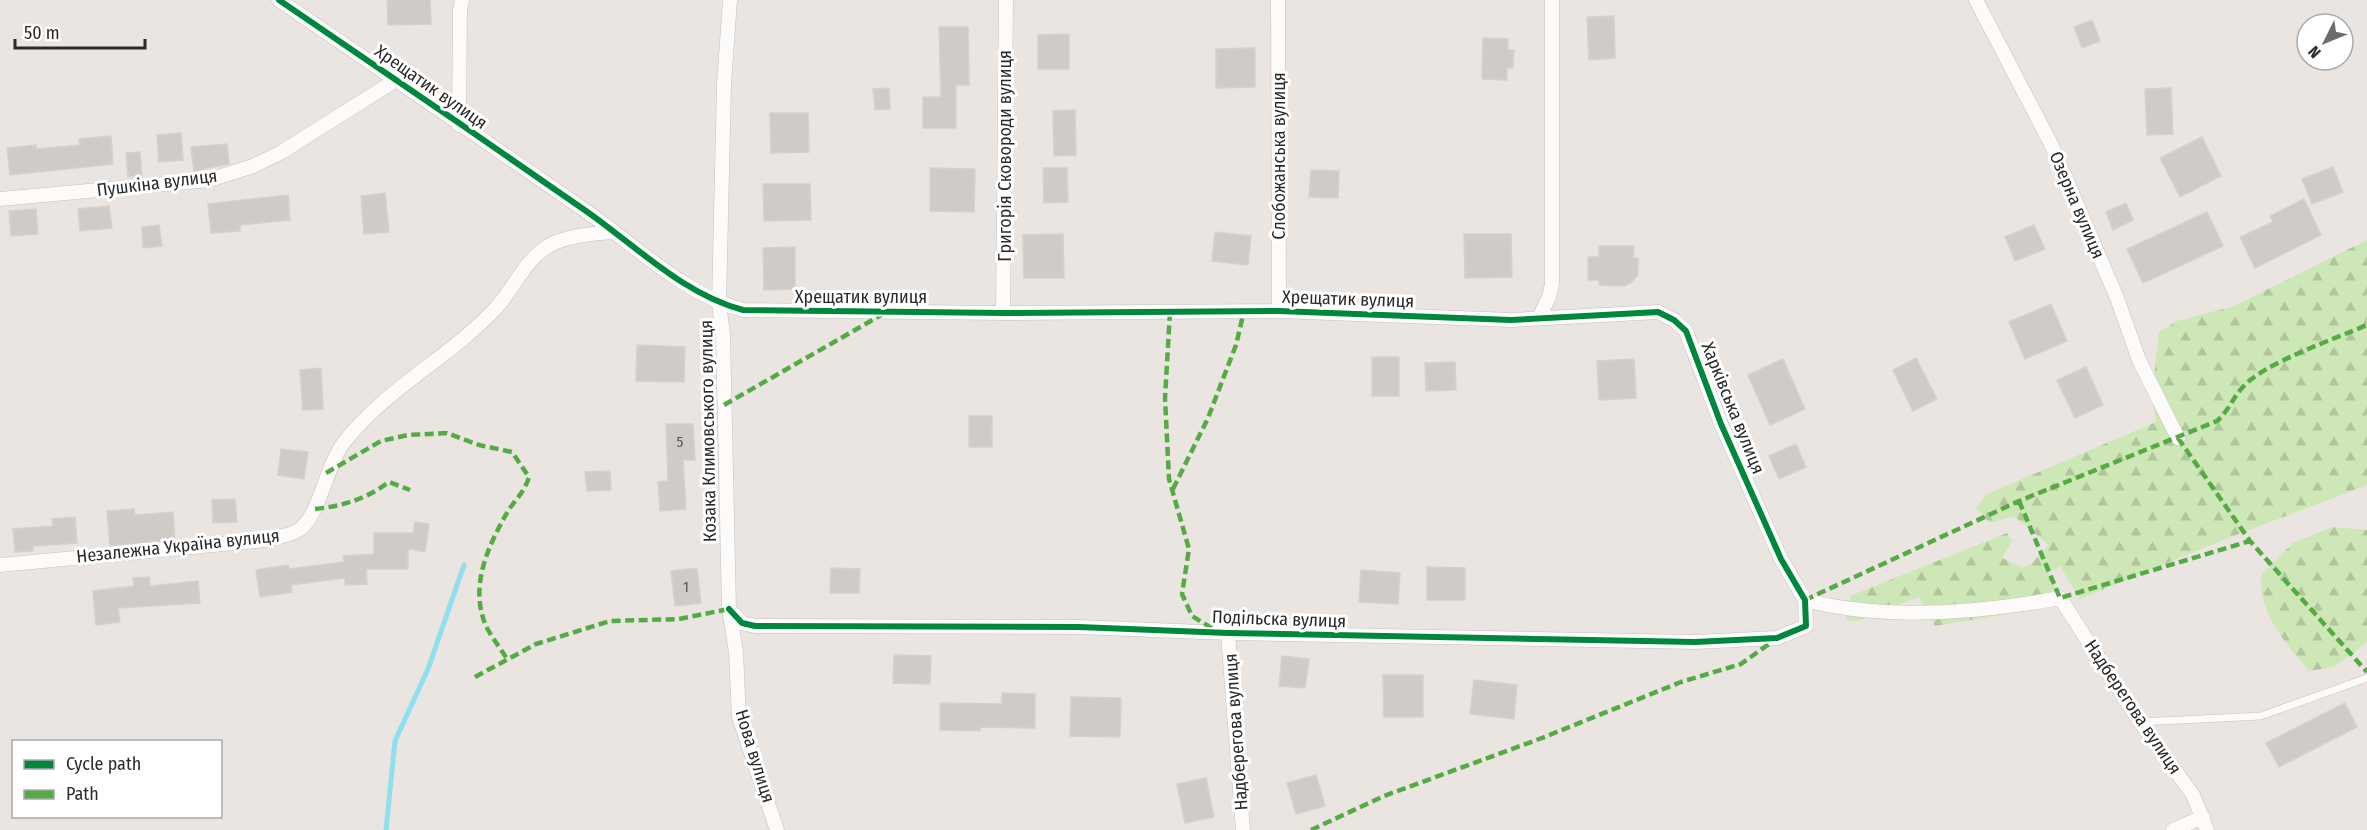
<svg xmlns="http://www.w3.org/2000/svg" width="2367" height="830" font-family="'Fira Sans Condensed',sans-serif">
	<defs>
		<pattern id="forest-firs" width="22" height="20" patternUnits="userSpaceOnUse" patternTransform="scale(1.5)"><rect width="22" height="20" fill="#cee7b6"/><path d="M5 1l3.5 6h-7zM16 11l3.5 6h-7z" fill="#b1c69d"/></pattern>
	</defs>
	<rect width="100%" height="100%" fill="#eae5e0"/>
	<path fill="url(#forest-firs)" d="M2367,240V485L2223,540L2080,599L2060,566L2048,572L2055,587L2039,609L1935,626L1919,597L1858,621L1846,620L1850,596L2007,533L2012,541L2002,558L2023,568L2031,564L2049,545L2014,516L1990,523L1976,508L1987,494L2156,422L2152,393L2159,332L2177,321L2234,306Z
		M2332,527L2367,530V642L2334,667L2309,671C2285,642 2259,615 2261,575L2293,543Z"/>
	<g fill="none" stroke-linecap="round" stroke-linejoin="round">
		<path stroke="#8edff0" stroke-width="5" d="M386,830L395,741L428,669L464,565"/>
	</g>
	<path fill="#cfcbc7" stroke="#d5d1cc" stroke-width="1.5" d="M387,0H430L431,24L388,25Z
		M1614,16L1615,58L1589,60L1587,17Z
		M2092,20L2100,41L2082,48L2074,27Z
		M939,27H968L969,85H956V128H923V97H941Z
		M1069,34V69H1038V35Z
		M1483,38L1508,39V50H1514L1513,68H1507V80L1482,79Z
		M1255,48V87L1216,88V49Z
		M889,88L890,109L875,110L873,89Z
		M2171,88L2173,134L2147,135L2145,89Z
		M1075,110L1076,155L1054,156L1053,111Z
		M770,113H808L809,152L771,153Z
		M181,133L183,160L159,162L157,135Z
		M111,136L113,164L10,175L7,148L36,145V149L80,145L79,139Z
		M2202,137L2221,176L2180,197L2160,158Z
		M227,144L229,164L194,171L191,147Z
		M140,152L142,176L128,177L126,153Z
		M2333,167L2343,192L2312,204L2302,179Z
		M930,168L975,169L974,212L930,211Z
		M1043,168H1067L1068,202L1044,203Z
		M1311,170L1339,171L1338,198L1309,197Z
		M763,184H810L811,220L764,221Z
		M385,193L389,232L364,234L361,196Z
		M288,195L290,220L240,225V231L211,233L208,204Z
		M2304,199L2321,235L2255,268L2240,237L2273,222L2270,216Z
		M2126,203L2133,220L2113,230L2106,212Z
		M109,206L112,228L80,231L78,209Z
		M36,209L38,234L11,236L9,211Z
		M2207,212L2223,246L2143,283L2127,249Z
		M159,225L162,246L143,248L142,227Z
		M2034,225L2045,249L2015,261L2005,237Z
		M1215,232L1251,236L1248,265L1212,261Z
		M1063,234L1064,278H1024L1023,235Z
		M1464,234H1511L1512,277L1465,278Z
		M1599,246H1634L1633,258H1638V275L1632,282L1624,286L1599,285V280H1588V257H1599Z
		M795,247V289L764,290L763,248Z
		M2051,304L2067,341L2025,359L2009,322Z
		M637,345L685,347L684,382L636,381Z
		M1372,357H1399V396H1372Z
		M1916,358L1937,399L1913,411L1893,370Z
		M1634,359L1636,398L1599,400L1597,361Z
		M1783,359L1805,409L1770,425L1748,375Z
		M1455,362L1456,390L1426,391L1425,363Z
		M2086,367L2103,405L2075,418L2057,380Z
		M321,368L323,409L303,410L300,370Z
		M969,416H992V447H969Z
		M666,424H693L695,460H683L686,509L660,511L658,482L668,481Z
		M1796,444L1806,467L1779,479L1769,456Z
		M281,449L308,452L304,479L278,475Z
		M610,471L611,490L587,491L585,472Z
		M235,499L237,522L213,523L212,500Z
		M134,509L135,515L173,512L175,540L110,546L107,511Z
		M75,517L77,543L33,546V551L15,552L13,529L53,526L52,519Z
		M415,522L429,524L425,552L408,549V569H366L367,584L345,585V578L291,585L292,592L260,597L256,570L288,565L289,569L344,562L343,556L374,554V533H413Z
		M1427,567L1465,568V600H1427Z
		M697,568L701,603L675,606L671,571Z
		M831,568L860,569L859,593H830Z
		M1361,570L1400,573L1398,604L1359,602Z
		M149,577L150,586L198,581L200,603L118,608L120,622L96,625L93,591L134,586L133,578Z
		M894,655L931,656L930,684L893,683Z
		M1282,656L1309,659L1305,688L1279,686Z
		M1383,675H1423V717H1384Z
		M1474,680L1517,685L1514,719L1470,714Z
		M1002,693L1035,694V728L980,727V731L940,730V703L1002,704Z
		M1071,697L1121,698L1120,737L1070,736Z
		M2345,703L2357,727L2279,767L2266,743Z
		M1316,775L1325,806L1296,814L1287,783Z
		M1206,778L1214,817L1185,823L1177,784Z"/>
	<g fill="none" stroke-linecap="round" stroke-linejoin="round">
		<g stroke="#c3c1c2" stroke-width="8">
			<path id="lane" d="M2140,722L2261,716L2367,678"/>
		</g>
		<g stroke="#c3c1c2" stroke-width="15">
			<path id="street" d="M279,0C382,70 484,140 586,211C636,246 683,294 743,310L1003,313L1279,311L1511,320L1658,312L1674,320L1686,331L1721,424L1781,559L1805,600L1806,626L1777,638L1695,642L1228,633L1079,627L755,626L742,623L729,609
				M730,0L724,84L719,304L723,334L729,609L736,652L739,717L777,830
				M1278,0L1279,311
				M1976,0L2051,144L2117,298L2139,360L2178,438
				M459,125L460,10L462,0
				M0,199L209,180L253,166L280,153L396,80
				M1003,313L1006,0
				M1539,318L1549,297L1552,284V0
				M0,565L266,540C276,537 288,536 297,531C320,518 325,466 345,441C387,388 450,357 495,309C514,289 524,261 548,246C567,235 592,234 614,232
				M1805,600C1886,621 1979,613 2060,598L2140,722L2193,795L2207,830
				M1228,633L1243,830
				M2173,830L2203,817"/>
		</g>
		<use href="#lane" stroke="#fcfbfa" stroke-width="7"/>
		<use href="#street" stroke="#fcfbfa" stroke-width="14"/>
		<path stroke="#54ab44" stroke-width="4.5" stroke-dasharray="9 4.5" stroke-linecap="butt" d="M1170,312L1165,398L1169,479L1189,549L1182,594L1192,616L1215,630
			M724,405L883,314
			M2178,438L2250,541L2367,672
			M326,473L381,441L408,435L447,433L479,445L512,452L529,477C525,491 516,499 508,511C488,546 468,588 487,628C493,639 501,649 507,659
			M1173,489L1208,418L1236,345L1244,311
			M2019,501L2060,598L2250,541
			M315,509C343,506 366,499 389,482L410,490
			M1805,600L2019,501L2217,421C2230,409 2232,399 2242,388C2261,364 2337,338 2367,325
			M475,677L536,644L610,621L679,619L729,609
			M1311,830L1384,796L1542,738L1681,682L1741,664L1773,641"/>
		<g stroke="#fff" stroke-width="10">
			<path id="cycleway" d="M279,0C382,70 484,140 586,211C636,246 683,294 743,310L1003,313L1279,311L1511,320L1658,312L1674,320L1686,331L1721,424L1781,559L1805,600L1806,626L1777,638L1695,642L1228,633L1079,627L755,626L742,623L729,609"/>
		</g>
		<use href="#cycleway" stroke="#00873e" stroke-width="6"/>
	</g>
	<g text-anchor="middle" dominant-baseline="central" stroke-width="6" stroke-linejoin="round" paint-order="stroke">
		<g font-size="15" fill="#565554">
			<text x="680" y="442">5</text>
			<text x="686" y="587">1</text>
		</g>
		<g font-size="18" fill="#2b2b2b" stroke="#fff">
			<text transform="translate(431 87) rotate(35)">Хрещатик вулиця</text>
			<text transform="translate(1005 156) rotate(-90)">Григорія Сковороди вулиця</text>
			<text transform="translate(1279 156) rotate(-90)">Слобожанська вулиця</text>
			<text transform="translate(157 183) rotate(-7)">Пушкіна вулиця</text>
			<text transform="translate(2077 205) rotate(67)">Озерна вулиця</text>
			<text x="861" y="297">Хрещатик вулиця</text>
			<text transform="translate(1348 299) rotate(2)">Хрещатик вулиця</text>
			<text transform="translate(1733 408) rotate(68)">Харківська вулиця</text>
			<text transform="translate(708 431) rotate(-91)">Козака Климовського вулиця</text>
			<text transform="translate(178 546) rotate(-6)">Незалежна Україна вулиця</text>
			<text transform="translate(1279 619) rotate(2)">Подільска вулиця</text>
			<text transform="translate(2133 707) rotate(56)">Надберегова вулиця</text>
			<text transform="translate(1236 732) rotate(-94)">Надберегова вулиця</text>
			<text transform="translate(755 756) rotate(73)">Нова вулиця</text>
		</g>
	</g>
	<rect x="12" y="740" width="210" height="78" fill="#ffffff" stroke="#aaaaaa" stroke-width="1.5"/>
	<rect x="24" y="760" width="30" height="9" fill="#00873e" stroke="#aaaaaa" stroke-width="1.5"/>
	<text x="66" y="770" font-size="18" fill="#2b2b2b">Cycle path</text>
	<rect x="24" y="790" width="30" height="9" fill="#54ab44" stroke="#aaaaaa" stroke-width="1.5"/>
	<text x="66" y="800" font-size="18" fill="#2b2b2b">Path</text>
	<g transform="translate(2325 42) rotate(227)"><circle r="28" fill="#ffffff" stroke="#aaaaaa" stroke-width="1.5"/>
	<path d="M0-4.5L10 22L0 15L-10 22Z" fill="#6e6c6a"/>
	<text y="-9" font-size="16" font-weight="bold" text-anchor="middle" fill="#2b2b2b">N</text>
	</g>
	<path d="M15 39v9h130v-9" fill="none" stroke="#2b2b2b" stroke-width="3"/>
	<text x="24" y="39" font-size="18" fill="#2b2b2b" stroke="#ffffff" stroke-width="4.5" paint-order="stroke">50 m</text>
</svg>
